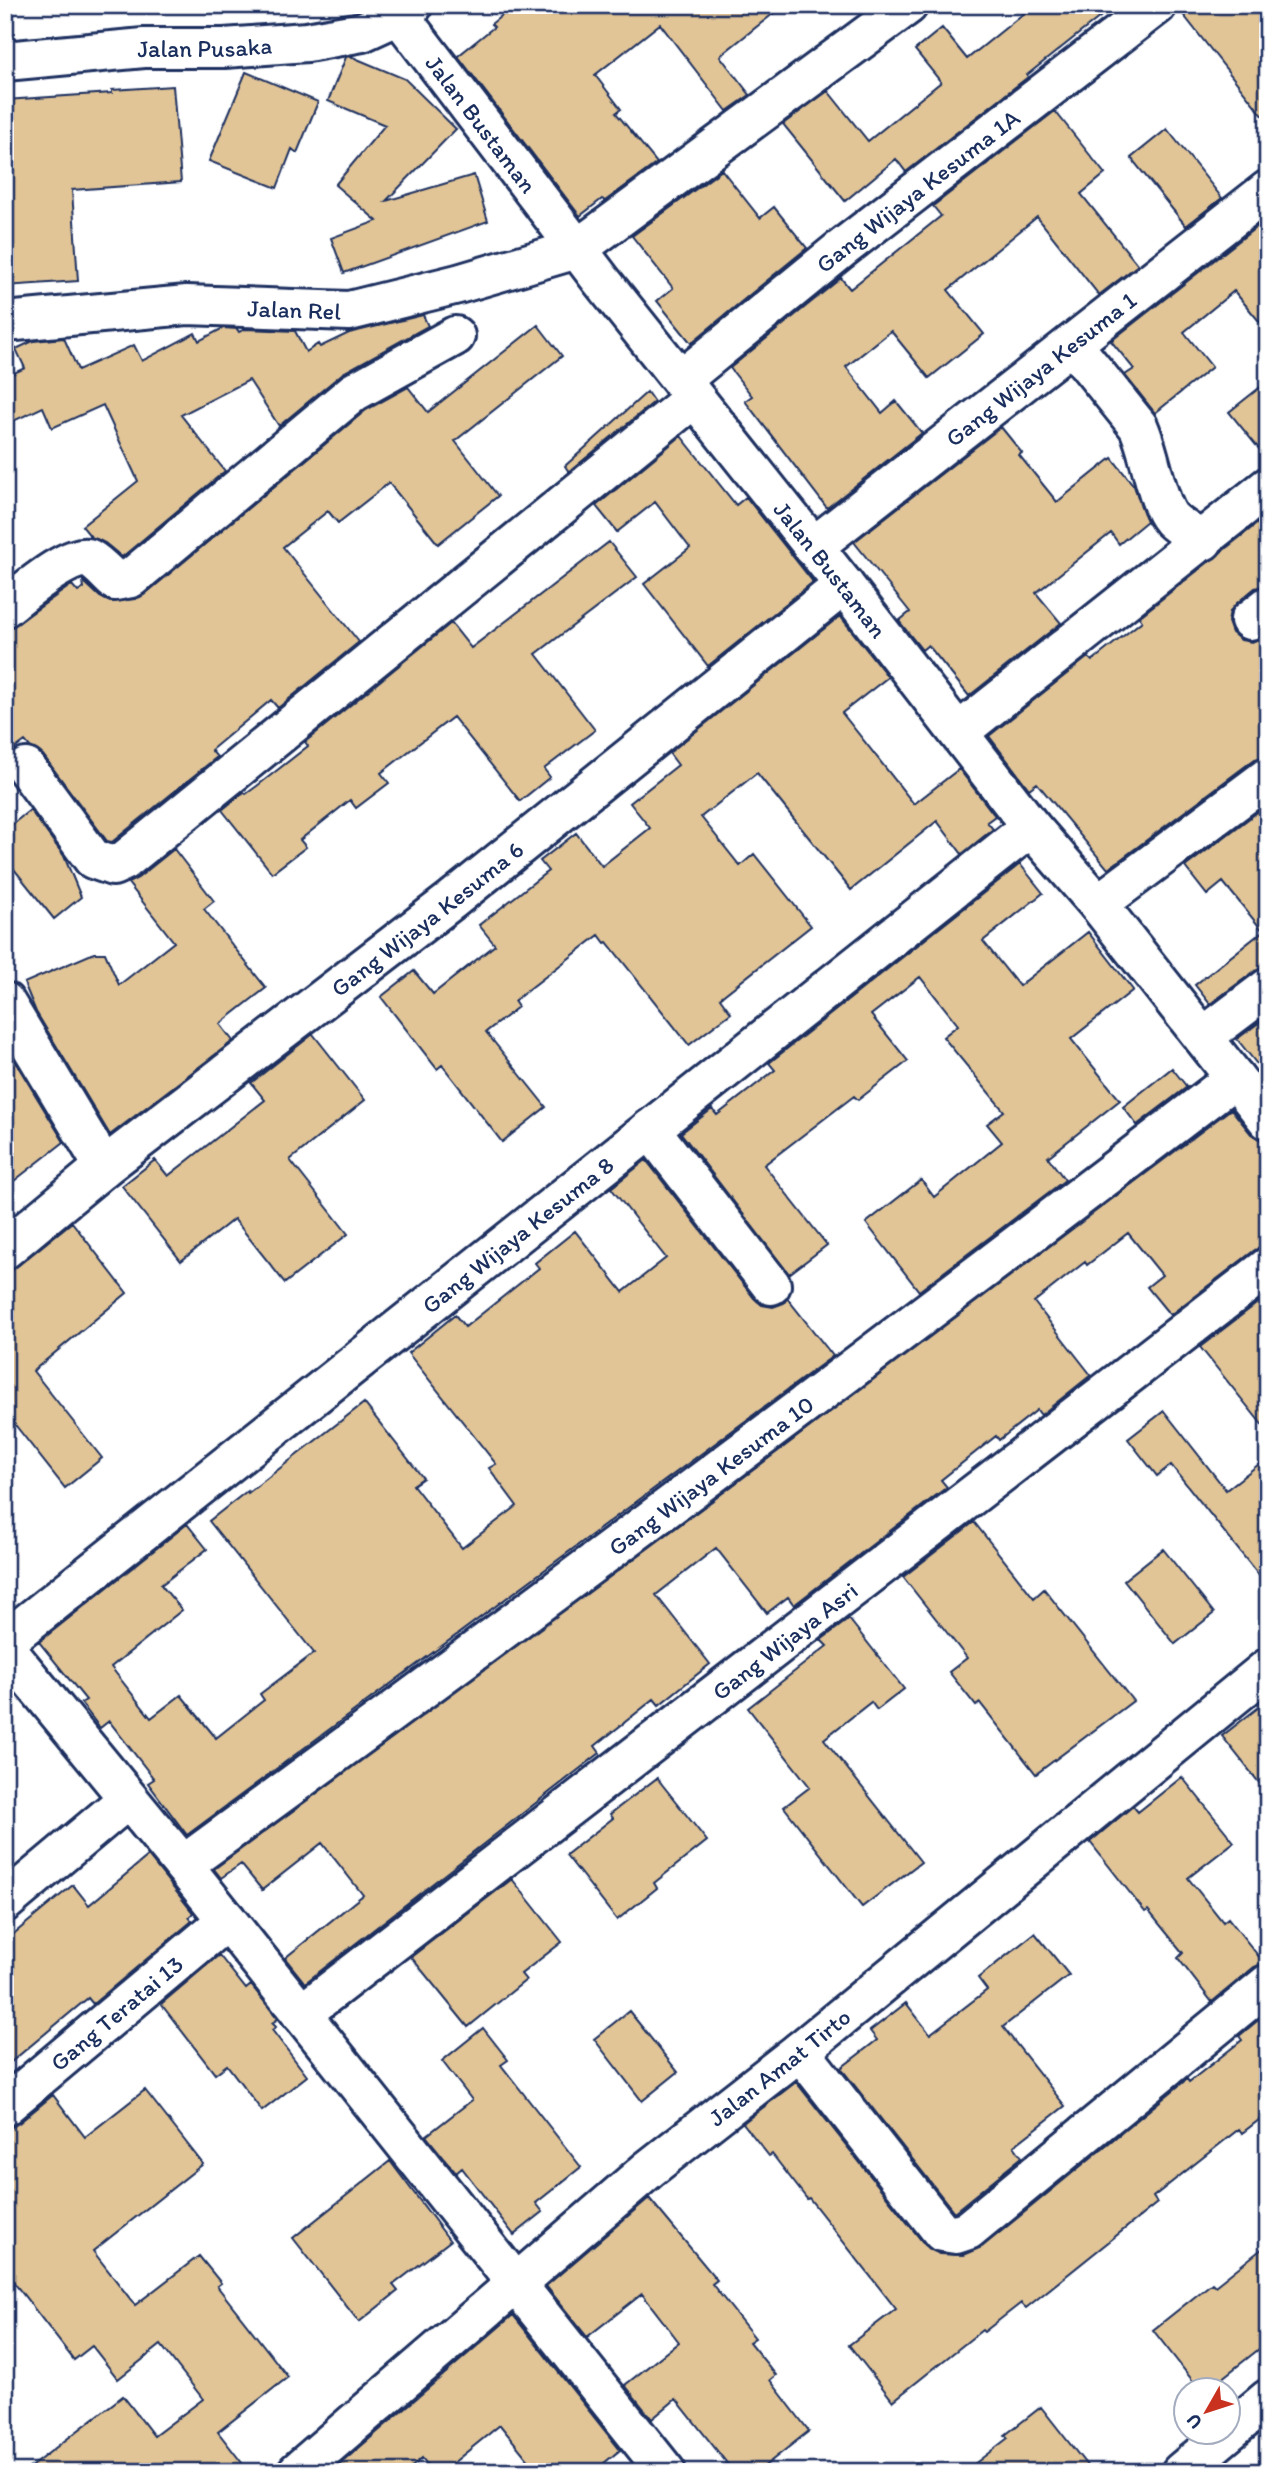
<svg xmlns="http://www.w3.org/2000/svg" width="1273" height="2477" font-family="Itim,sans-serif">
	<rect width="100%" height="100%" fill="#fff"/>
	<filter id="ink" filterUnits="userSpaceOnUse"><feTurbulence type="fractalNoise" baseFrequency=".0143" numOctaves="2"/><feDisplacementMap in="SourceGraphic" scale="14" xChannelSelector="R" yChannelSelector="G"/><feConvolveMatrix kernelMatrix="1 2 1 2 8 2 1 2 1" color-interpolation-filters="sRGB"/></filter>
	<g filter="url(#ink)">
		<path fill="#e2c596" stroke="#1b2f5e" stroke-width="2" d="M515,5H784L720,56L750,95L727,111L660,24L595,75L621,109L616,113L657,163L605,201L602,199L580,216L458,56L494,27L491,24Z
			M1034,5H1115L1027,75L1028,77L906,172L896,159L845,201L783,124L828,91L868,141L941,82L915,50L942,28L967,59Z
			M1178,5H1268V122L1178,8Z
			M350,56L405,79L456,129L386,201L474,175L488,221L344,273L331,238L377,221L335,185L385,125L328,101L346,57Z
			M246,72L318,102L297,153L292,149L277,188L209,161Z
			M173,86L181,182L72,190L78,281L5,286V100L112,93V90Z
			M1055,111L1105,174L1081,194L1138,265L1099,295L1037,217L948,290L984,334L929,378L891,331L846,367L882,413L896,401L922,433L827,508L745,401L752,396L730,368L841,278L850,289L941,216L933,206Z
			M1167,129L1222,198L1186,226L1131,158Z
			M722,170L760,218L774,207L807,248L691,343L657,301L673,288L632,236Z
			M1268,218V332L1234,291L1184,332L1212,367L1155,413L1125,375L1134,369L1111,341Z
			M423,315L428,326L343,373L279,426L249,380L181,415L225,471L122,557L105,543L91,537L82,526L138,481L103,405L52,428L43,407L5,425V377L25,368L16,349L33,341L64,338L78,370L134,345L142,361L195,333L199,341L223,328L237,329L239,332L245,329L295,331L306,352L318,344L320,347L349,333Z
			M538,325L562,356L455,441L498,496L438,544L389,483L338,523L328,511L283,547L359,642L278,708L271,700L211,750L217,757L112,842L107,841L43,755L30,747L25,741L5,756V632L70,586L72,585L78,592L84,588L83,581L100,597L110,602L135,599L144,595L366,410L408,387L428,412Z
			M1268,381V460L1229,412Z
			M647,392L654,402L569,472L565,466Z
			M1001,427L1022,453L1019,455L1057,502L1112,458L1134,486L1147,521L1119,544L1111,533L1036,593L1061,623L969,696L928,645L922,650L899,621L910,612L854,542Z
			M681,436L736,505L746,497L813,582L708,666L644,584L690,548L655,502L617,532L596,506Z
			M1268,515V585L1255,588L1237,603L1230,611L1228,622L1232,633L1241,640L1252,642L1258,639L1268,651V756L1255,759L1108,869L1037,783L1029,789L989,736L1088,657L1092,661L1142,621L1139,617Z
			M609,542L637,577L536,654L595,730L544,769L550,777L520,801L453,717L381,773L389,783L356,808L350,800L300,840L306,847L272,873L222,810L244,792L246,794L257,786L308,746L305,742L451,623L471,648Z
			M840,616L888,677L842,713L914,804L959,769L995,816L987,822L993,829L962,854L937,821L851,890L757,773L701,817L740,866L754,854L811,926L720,998L731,1013L689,1045L607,942L605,943L599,935L514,1001L518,1007L486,1032L546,1107L502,1142L442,1065L437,1069L381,997L414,971L433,994L495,945L479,925L548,871L540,861L576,833L602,866L650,828L630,803L678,765L669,753Z
			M1268,804V967L1255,971L1210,1004L1195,985L1263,931L1223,882L1207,895L1185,867Z
			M30,810L64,856L81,897L54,919L5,858V830Z
			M174,849L214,901L204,909L266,988L220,1024L233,1041L110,1135L36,1012L24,983L94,953H105L119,985L174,942L128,883L138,878Z
			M1020,864L1043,893L983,941L1019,986L1088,932L1133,990L1071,1039L1120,1100L1048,1157L1065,1180L919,1291L866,1223L921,1180L934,1197L1002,1142L987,1124L1004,1111L943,1037L958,1025L920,977L871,1015L908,1061L858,1100L854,1096L764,1165L827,1245L789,1274L681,1133L712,1109L717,1115L775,1070L769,1063Z
			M1268,1016V1078L1237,1039Z
			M313,1034L365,1100L290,1160L348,1234L285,1283L234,1219L181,1261L122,1186L155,1160L168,1176L265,1100L251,1083Z
			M5,1045L64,1142L5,1188Z
			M1172,1068L1187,1087L1137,1125L1123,1107Z
			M1231,1109L1251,1134L1268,1144V1246L1255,1250L1170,1315L1147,1287L1162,1275L1128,1233L1087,1265L1085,1262L1034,1302L1091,1375L1041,1415L1037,1410L999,1440L996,1436L941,1480L947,1487L794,1605L788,1597L767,1613L716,1548L656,1595L710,1664L659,1705L654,1699L595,1746L600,1753L305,1983L285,1958L363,1895L322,1843L262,1890L241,1864L221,1878L214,1869L724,1492Z
			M646,1160L754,1298L762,1305L773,1307L784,1303L787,1298L833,1356L187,1835L148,1783L154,1779L109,1721L100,1728L81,1703L86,1700L39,1642L187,1524L207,1549L161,1585L182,1610L111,1667L151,1718L181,1695L216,1738L264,1700L260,1694L314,1653L209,1521L247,1491L248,1493L364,1403L423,1478L413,1485L462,1548L517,1506L489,1468L496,1464L408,1353L455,1315L465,1327L539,1268L535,1263L575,1231L623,1292L666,1258L611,1188Z
			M72,1222L127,1293L33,1371L102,1458L65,1488L5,1412V1276Z
			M1268,1295V1432L1200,1347Z
			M1164,1411L1226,1490L1268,1457V1587L1171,1465L1157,1476L1128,1439Z
			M974,1522L1034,1598L1044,1589L1133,1701L1036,1774L980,1703L976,1706L949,1672L967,1658L903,1577Z
			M1163,1549L1214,1613L1175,1644L1124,1580Z
			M849,1619L904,1689L877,1710L871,1702L824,1739L921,1862L862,1907L784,1807L810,1787L748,1708L827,1646L821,1640Z
			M1268,1700V1794L1222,1736Z
			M1182,1777L1234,1842L1188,1878L1223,1922L1228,1918L1264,1963L1254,1967L1212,2002L1178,1958L1183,1953L1148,1910L1145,1912L1090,1842L1133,1806L1138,1812Z
			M657,1778L707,1841L654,1883L657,1888L617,1920L566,1855L613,1818L610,1814Z
			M148,1856L193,1913L189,1917L192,1921L93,2004L88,1998L5,2067V1941L73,1885L89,1905Z
			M512,1879L562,1942L521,1974L526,1980L468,2027L411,1957Z
			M1035,1933L1069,1975L1003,2027L1065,2106L1014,2146L1022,2157L954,2212L841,2068L877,2040L870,2031L906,2003L930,2034L987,1990L978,1978Z
			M219,1955L246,1989L251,1985L278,2019L272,2023L276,2027L272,2030L307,2076L262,2111L227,2065L215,2074L161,2004Z
			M629,2011L678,2072L642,2101L594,2039Z
			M1268,2012V2113L1242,2133L1239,2129L1153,2197L1157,2203L1026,2308L1021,2303L984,2332L982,2330L893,2401L849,2345L896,2309L809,2198L807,2199L772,2154L769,2156L743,2123L796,2082L925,2245L939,2254L963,2255L982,2247L1187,2079L1189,2082L1242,2040L1239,2036Z
			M483,2028L508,2060L501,2065L581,2167L536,2203L543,2212L514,2235L462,2168L456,2173L426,2136L472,2100L442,2061Z
			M145,2090L203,2164L93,2251L135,2305L199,2256L221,2283L217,2286L288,2377L218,2432L249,2472H24L123,2396L154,2436L203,2399L161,2345L118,2379L92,2346L74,2360L5,2271V2131L19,2123L53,2095L85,2137Z
			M390,2161L450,2241L393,2285L398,2291L359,2322L293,2238Z
			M649,2198L717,2280L712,2284L755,2338L749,2342L776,2375L770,2380L809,2431L757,2472H734L676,2399L652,2419L625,2385L679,2342L642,2294L587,2337L546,2286Z
			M1268,2244V2342L1207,2390H1200L1153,2330L1212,2283L1215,2286Z
			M513,2315L620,2450L593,2472H538L500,2425L442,2472H433L422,2458L406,2472H331Z
			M1041,2407L1092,2472H964L1008,2438L1005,2435Z"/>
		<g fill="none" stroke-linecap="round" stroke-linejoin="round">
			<g stroke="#1b2f5e" stroke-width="44">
				<g id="minor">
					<path id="s1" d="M5,322L187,305L349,311L458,284L577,249L908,5"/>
					<path d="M1072,344L1138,426C1150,450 1156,502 1171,519C1180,528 1192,534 1203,541"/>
					<path id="s2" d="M681,380L840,250L1157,5"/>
					<path id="s3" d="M813,547L1268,190"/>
					<path d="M5,607C21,595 72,550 90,559C99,564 107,574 115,581L131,578L354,392L455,336"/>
					<path d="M1250,620L1268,606"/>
					<path d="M959,732L1268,487"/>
					<path d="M26,768L93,859L113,866L124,861L694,398"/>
					<path d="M1098,904L1268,777"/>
					<path d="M5,1002L104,1167"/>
					<path d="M1203,1037L1268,988"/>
					<path d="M650,1129L771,1285"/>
					<path id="s4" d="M5,1249L104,1167L452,900L844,585"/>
					<path id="s5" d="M5,1641L1031,827"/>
					<path d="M5,1648L183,1865L666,2472"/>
					<path id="s6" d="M183,1865C537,1607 887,1345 1235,1078"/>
					<path d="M5,1902L128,1799"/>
					<path id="s7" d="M301,2014L1268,1267"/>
					<path d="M800,2051L942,2232L956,2234L968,2230L1268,1984"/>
					<path id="s8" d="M5,2106L227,1920"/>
					<path id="s9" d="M297,2472L649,2169L800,2051L1268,1668"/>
					<path d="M1181,2472L1268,2399"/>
				</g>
			</g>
			<g stroke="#1b2f5e" stroke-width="44">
				<g id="secondary">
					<path id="s10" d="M5,61L144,48H224L307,42L362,32L399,15L601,280L844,585L1031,827L1098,904L1268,1120"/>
				</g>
			</g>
			<g stroke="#1b2f5e" stroke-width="44">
				<path id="trunk" d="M390,5L399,15L413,5"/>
			</g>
			<use href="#minor" stroke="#fff" stroke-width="38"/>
			<use href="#secondary" stroke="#fff" stroke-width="38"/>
			<use href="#trunk" stroke="#fff" stroke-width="38"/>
		</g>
	</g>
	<g text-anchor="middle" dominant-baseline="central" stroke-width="5" stroke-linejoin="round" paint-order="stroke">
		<g font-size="24" fill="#1b2f5e" stroke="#fff">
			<text stroke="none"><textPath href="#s10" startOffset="200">Jalan Pusaka</textPath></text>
			<text stroke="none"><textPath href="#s10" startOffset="536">Jalan Bustaman</textPath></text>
			<text stroke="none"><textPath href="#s2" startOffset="303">Gang Wijaya Kesuma 1A</textPath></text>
			<text stroke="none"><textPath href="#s1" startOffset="290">Jalan Rel</textPath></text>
			<text stroke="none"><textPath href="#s3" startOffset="289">Gang Wijaya Kesuma 1</textPath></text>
			<text stroke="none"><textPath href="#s10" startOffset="1102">Jalan Bustaman</textPath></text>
			<text stroke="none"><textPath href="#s4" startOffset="536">Gang Wijaya Kesuma 6</textPath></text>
			<text stroke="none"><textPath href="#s5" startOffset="654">Gang Wijaya Kesuma 8</textPath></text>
			<text stroke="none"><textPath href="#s6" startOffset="656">Gang Wijaya Kesuma 10</textPath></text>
			<text stroke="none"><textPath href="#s7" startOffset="611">Gang Wijaya Asri</textPath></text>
			<text stroke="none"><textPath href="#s8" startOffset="145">Gang Teratai 13</textPath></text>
			<text stroke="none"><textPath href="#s9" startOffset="630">Jalan Amat Tirto</textPath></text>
		</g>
	</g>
	<rect width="1273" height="2477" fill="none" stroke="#fff" stroke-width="28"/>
	<rect x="14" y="14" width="1245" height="2449" fill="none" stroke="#1b2f5e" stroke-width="2.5" filter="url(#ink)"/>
	<g transform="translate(1207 2411) rotate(231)"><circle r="33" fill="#ffffff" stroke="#a4acbf" stroke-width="2"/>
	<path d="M0-5L12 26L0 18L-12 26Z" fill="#c8321e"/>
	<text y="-10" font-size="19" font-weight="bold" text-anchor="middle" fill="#1b2f5e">U</text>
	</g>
</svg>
